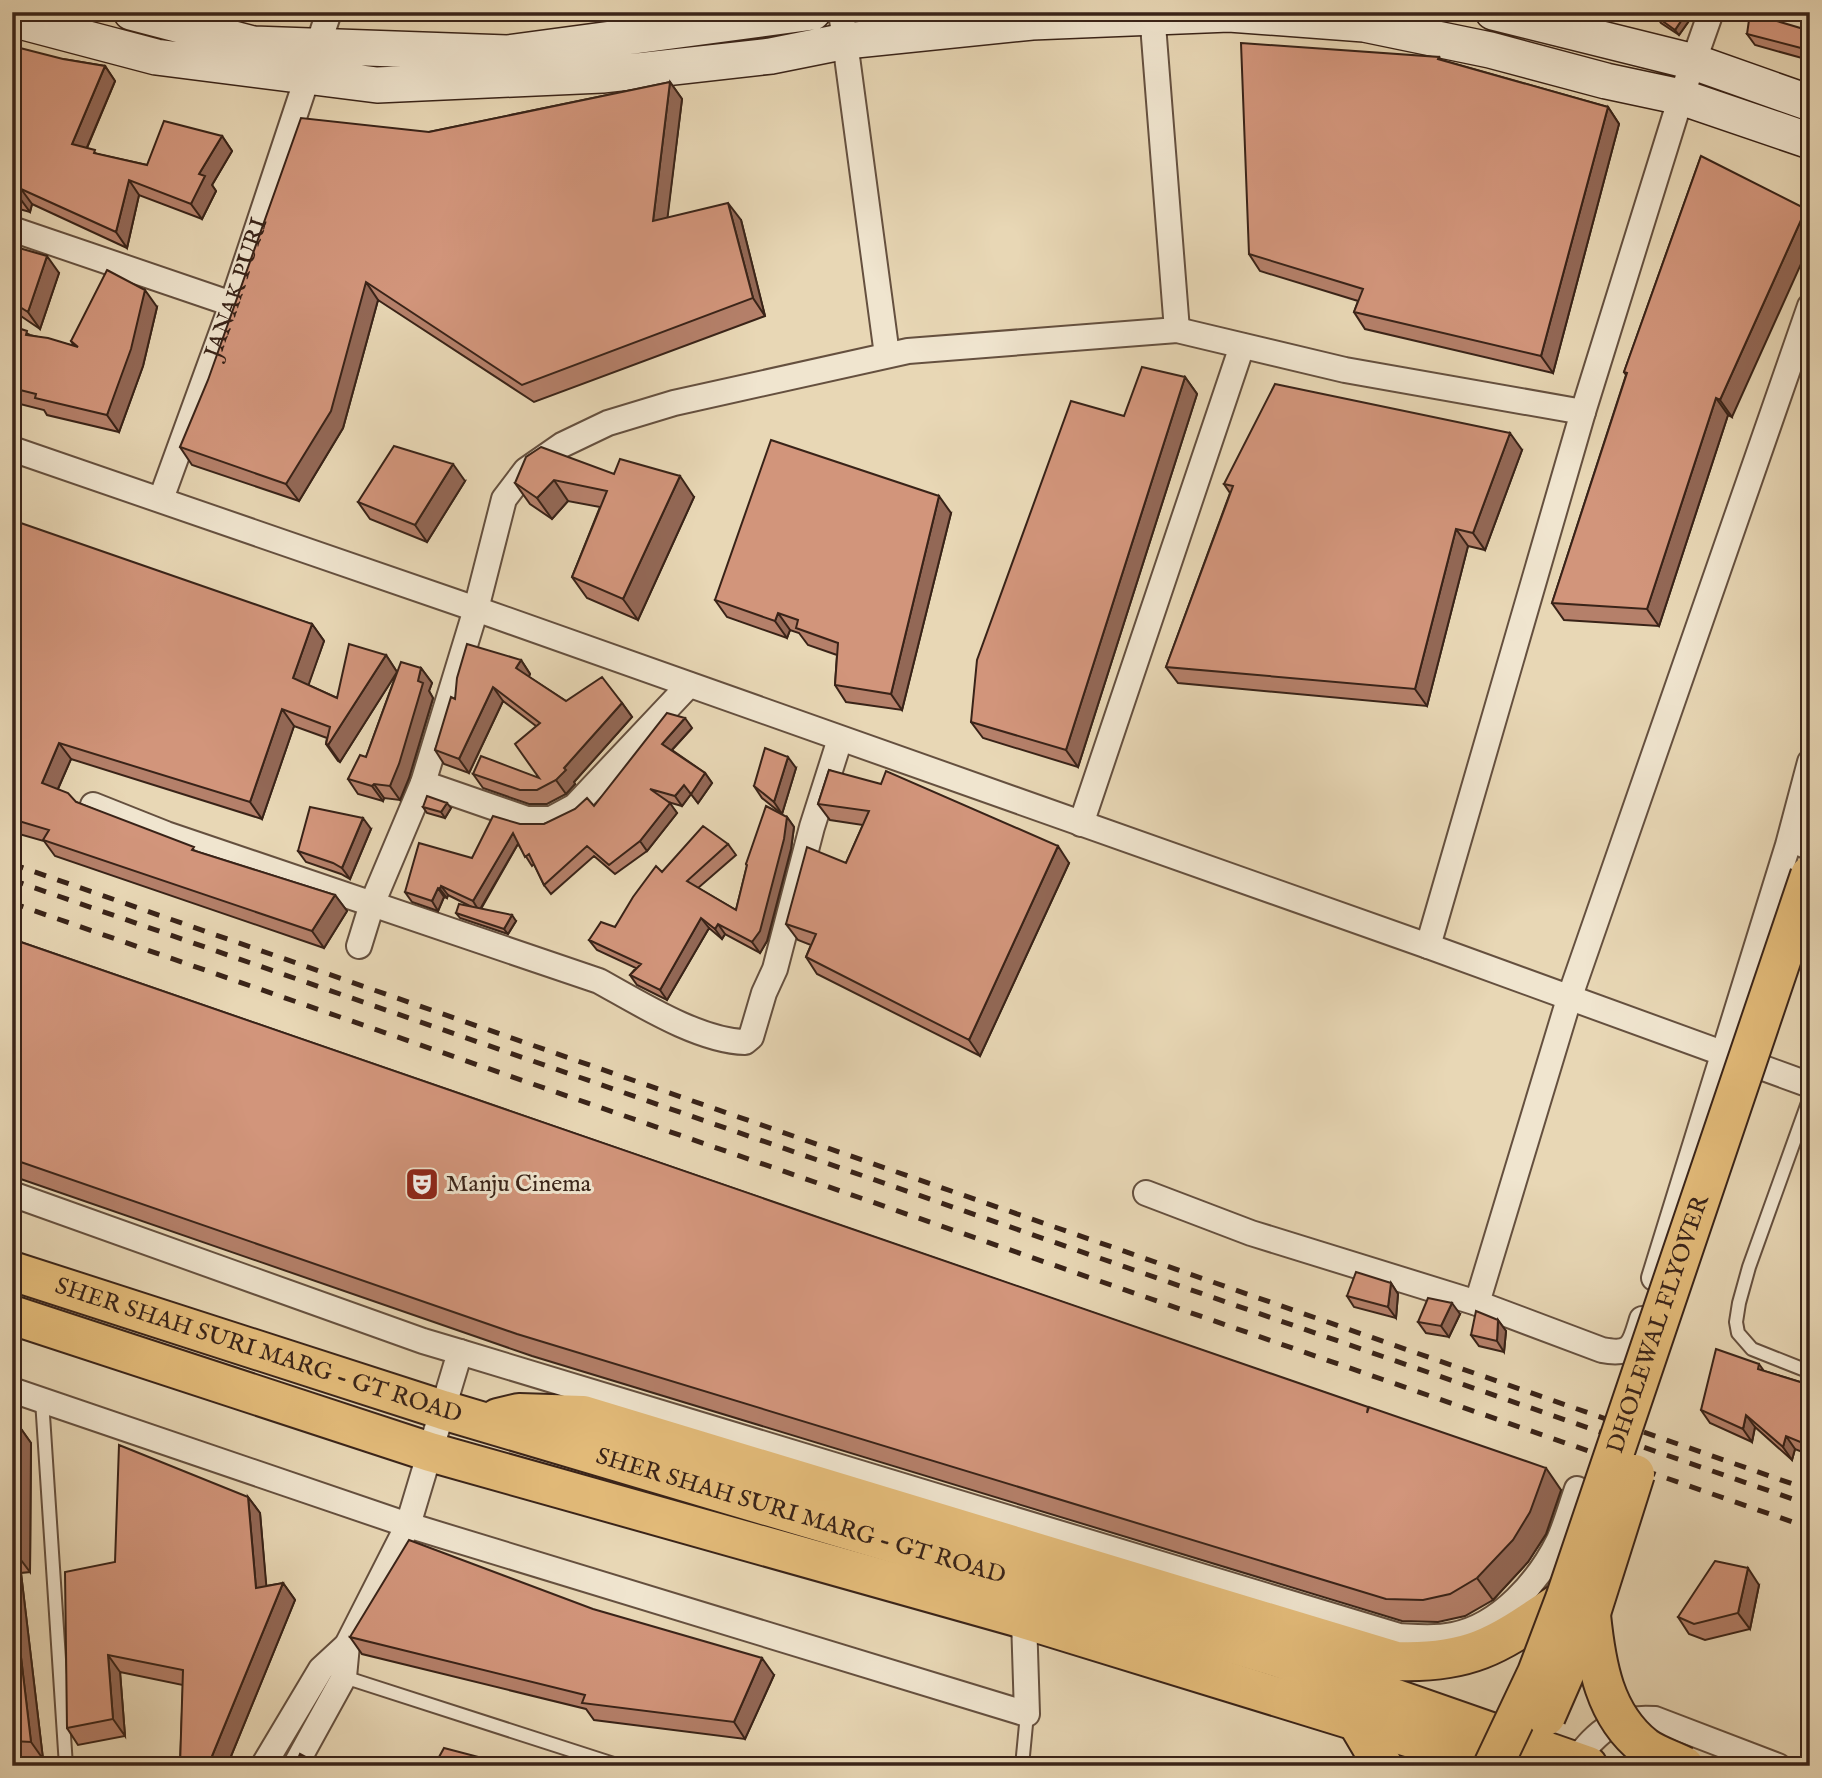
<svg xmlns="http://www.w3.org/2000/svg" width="1822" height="1778" font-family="'IM FELL English',serif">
	<rect width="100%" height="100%" fill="#e8d7b5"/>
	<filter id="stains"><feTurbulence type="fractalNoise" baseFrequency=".00286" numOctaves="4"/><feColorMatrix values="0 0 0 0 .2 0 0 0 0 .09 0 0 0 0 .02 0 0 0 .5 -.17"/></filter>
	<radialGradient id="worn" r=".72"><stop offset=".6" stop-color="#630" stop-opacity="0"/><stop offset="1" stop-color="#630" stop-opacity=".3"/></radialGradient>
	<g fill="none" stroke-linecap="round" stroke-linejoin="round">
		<g stroke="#65503f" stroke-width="16">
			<path id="lane" d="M1788,845L1810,854
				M1810,1097L1749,1267L1739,1303L1736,1322L1738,1333L1752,1349L1810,1372
				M42,1400L66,1766
				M341,1676L620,1766
				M1022,1766L1027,1714"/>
		</g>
		<g stroke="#65503f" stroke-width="28">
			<g id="street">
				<path d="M841,12L887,355"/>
				<path d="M1152,12L1177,330"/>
				<path d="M12,229L232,304"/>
				<path d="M12,449L476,609L1428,946L1810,1085"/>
				<path id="s1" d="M161,499L232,304L329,12"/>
				<path d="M423,783L527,819H551L575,806L689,685"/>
				<path d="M93,805L166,834L599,981C639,1003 699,1041 745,1042L751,1037L764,993L775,969L812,827L840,739"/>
				<path d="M1081,824L1242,346"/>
				<path d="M359,946L372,904L423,783L476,609L504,499L526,470L562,445L608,423L674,403L908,351L1177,330L1345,370L1583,412"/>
				<path d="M1428,946L1583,412L1681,97L1711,12"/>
				<path d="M1146,1193L1251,1233L1477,1303"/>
				<path d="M12,1194L423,1341L460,1352L408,1525L347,1645L321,1669L263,1766"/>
				<path d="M1654,1278L1788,845L1810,762"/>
				<path d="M1642,1319C1634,1345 1633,1356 1602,1350L1477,1303L1569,999L1810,306"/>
				<path d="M460,1352L1399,1636C1417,1637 1435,1639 1453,1635C1500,1626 1539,1581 1559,1540C1566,1524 1571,1506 1577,1489"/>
				<path d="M12,1390L408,1525L1027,1714L1024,1619"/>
				<path d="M1575,1761C1599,1730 1614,1716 1655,1719L1778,1766"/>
				<path d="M295,1766L344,1677L347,1645"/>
			</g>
		</g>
		<g stroke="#392318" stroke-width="38">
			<path id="secondary" d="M131,12L253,44L507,53L813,12
				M1493,12L1694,62L1810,103
				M12,19L156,57L377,85L602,75L771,56L846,41L1032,22L1229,14L1364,24L1490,50L1606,81L1681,97L1810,141"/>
		</g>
		<g stroke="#392318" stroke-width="42">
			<g id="primary">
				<path id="s2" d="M12,1271L443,1410L1273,1656L1588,1766"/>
				<path d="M12,1315L430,1452L1024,1619L1447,1749L1488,1766"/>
				<path d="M498,1418L519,1413L583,1415L1396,1661C1476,1664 1502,1641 1565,1599"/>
				<path d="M1357,1722L1383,1766"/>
			</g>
		</g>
		<use href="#lane" stroke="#f0e5cf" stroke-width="12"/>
		<use href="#street" stroke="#f0e5cf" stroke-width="24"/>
		<use href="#secondary" stroke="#f0e5cf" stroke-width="35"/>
		<use href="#primary" stroke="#e4bc7a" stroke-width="38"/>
		<path stroke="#392318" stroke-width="5" stroke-dasharray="12 12" stroke-linecap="butt" d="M12,864L1810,1490
			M12,880L1810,1505
			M12,903L1810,1528"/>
		<g stroke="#392318" stroke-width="42" stroke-linecap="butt">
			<g id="primary-bridge">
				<path d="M1591,1615C1596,1664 1604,1715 1645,1747C1656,1755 1672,1760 1684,1766"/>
				<path d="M1546,1716L1591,1613L1635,1474"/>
				<path id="s3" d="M1493,1766L1537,1673L1565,1599L1810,875"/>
			</g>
		</g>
		<use href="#primary-bridge" stroke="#e4bc7a" stroke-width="38"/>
	</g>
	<path fill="#b5806a" stroke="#392318" stroke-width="2" d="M1657,17L1691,18L1679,35L1661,23Z
		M1747,34H1810L1809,60L1755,45Z
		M1439,57L1441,60L1608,107L1619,124L1553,373L1365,329L1354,312L1358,301L1260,271L1249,254Z
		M63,59L105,66L115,81L87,148L97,154L147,165L222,136L232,151L212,185L216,191L202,219L139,195L127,248L32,204L30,212L12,207V65Z
		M670,82L682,99L667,218L741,220L765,316L534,402L378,300L343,428L299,501L192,465L180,447L429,132Z
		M1701,156L1732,417L1728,415L1659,626L1564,620L1552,603L1626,375L1624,372Z
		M12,246L59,273L40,329L12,310Z
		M157,307L143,366L119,432L47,415L44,410L12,402V326L30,335L74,346L71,341Z
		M1185,377L1197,394L1078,767L983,738L971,722Z
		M1522,450L1485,550L1468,546L1427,706L1178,683L1166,667L1230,493L1224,484Z
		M614,474L694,497L638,620L587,598L572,577L600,507L568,501L552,519L530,504L515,483Z
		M465,481L427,542L370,519L358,502Z
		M951,513L902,710L846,702L835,685L837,655L808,645L799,633L790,630L787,638L727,617L715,600Z
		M12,528L312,624L324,641L308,685L337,698L386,655L397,672L421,668L432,683L429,691L433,698L409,778L400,800L384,798L383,801L358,794L348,779L366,757L397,672L340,762L338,761L326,744L327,738L294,726L262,819L71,759L58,789L76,802L198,852L335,895L347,911L324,948L55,856L44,841L12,832Z
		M521,660L530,674L529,677L566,701L622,703L632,717L574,782L575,784L566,794L547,804H529L483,788L473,774L538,778L536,726L503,701L469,773L444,764L435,750L455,699Z
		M692,728L672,750L705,773L712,783L698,803L691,794L682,806L668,802L677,813L647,851L615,874L594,856L551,894L544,885L534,864L532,866L518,844L481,909L516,921L508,934L460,918L456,913L470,906L448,895L447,898L444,897L438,911L412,902L405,892L472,858L520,824H544L594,806Z
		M796,768L782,814L762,798L754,786Z
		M829,770L1069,863L980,1056L817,974L806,957L811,945L798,940L786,924L846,863L863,825L830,820L818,804Z
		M423,807L451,808L445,818L427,813Z
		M787,817L794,827L791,849L767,941L760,953L725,934L722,939L709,928L667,1000L637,985L630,975L636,968L597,950L589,940L615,927L662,872L728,844L736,855L698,888L736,910L747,866L746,864Z
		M371,829L350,879L341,874L306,862L298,851Z
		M12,939L1369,1408L1561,1490L1546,1534L1528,1562L1493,1600L1465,1616L1438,1622L1402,1621L532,1356L12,1176Z
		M1391,1283L1398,1294L1396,1318L1354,1307L1347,1296Z
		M1460,1314L1449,1337L1426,1333L1418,1322Z
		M1498,1320L1506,1331L1504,1352L1479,1346L1471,1335Z
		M1759,1364L1764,1371L1810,1385V1455L1795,1449L1792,1460L1755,1427L1752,1442L1710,1423L1701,1410Z
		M12,1424L19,1426L31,1443L30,1572L21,1573L43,1759L12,1758Z
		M248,1497L260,1513L266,1586L283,1583L295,1600L227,1766H180L183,1685L120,1672L125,1736L78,1745L67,1728L115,1562Z
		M1759,1585L1750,1629L1705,1640L1689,1634L1678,1617Z
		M350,1637L774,1675L745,1739L594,1720L586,1709L362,1654Z"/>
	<path fill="#936856" stroke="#392318" stroke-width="2" d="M1687,12L1691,18L1679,35L1675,30Z
		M1807,30L1810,34V56L1809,60L1801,48Z
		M105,66L115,81L82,159L72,144Z
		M670,82L682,99L665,238L653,221Z
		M1608,107L1619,124L1553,373L1541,356Z
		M222,136L232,151L212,185L216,191L202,219L191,204L199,174Z
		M129,180L139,195L127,248L116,232Z
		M21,189L32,204L30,212L19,197Z
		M728,203L741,220L765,316L753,298Z
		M1806,209L1810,215V244L1732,417L1720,400Z
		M47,256L59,273L40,329L28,312Z
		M366,282L378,300L343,428L299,501L286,484Z
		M145,290L157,307L143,366L119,432L107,415Z
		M1185,377L1197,394L1078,767L1066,750Z
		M1716,398L1728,415L1659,626L1647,609Z
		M1510,433L1522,450L1485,550L1473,533Z
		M453,464L465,481L427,542L415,525Z
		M680,476L694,497L638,620L623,599Z
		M554,480L568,501L552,519L537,498Z
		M939,496L951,513L902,710L891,694Z
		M1456,529L1468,546L1427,706L1415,689Z
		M778,613L790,630L787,638L775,621Z
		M312,624L324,641L305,695L293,678Z
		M386,655L397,672L340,762L328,745Z
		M521,660L530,674L525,682L516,668Z
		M421,668L432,683L429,691L433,698L409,778L400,800L390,786Z
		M493,687L503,701L469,773L459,759Z
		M622,703L632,717L574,782L575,784L566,794L556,780L564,768Z
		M282,709L294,726L262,819L250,802Z
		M685,718L692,728L669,753L662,744Z
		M59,743L71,759L53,800L42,783Z
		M788,757L796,768L782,814L774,802Z
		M705,773L712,783L698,803L691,794Z
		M374,784L384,798L383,801L372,786Z
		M684,785L691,794L682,806L675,796Z
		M447,803L451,808L445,818L441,812Z
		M670,803L677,813L647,851L640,841Z
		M787,817L794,827L791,849L767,941L760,953L752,942Z
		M363,818L371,829L350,879L342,868Z
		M513,833L519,842L479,911L473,901Z
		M1058,846L1069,863L980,1056L969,1040Z
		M441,886L448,895L447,898L440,889Z
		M438,888L444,897L438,911L432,901Z
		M335,895L347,911L324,948L312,931Z
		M512,915L516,921L508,934L504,929Z
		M701,918L709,928L667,1000L660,990Z
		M718,924L725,934L722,939L715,929Z
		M1391,1283L1398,1294L1396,1318L1388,1307Z
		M1452,1303L1460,1314L1449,1337L1441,1326Z
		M1498,1320L1506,1331L1504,1352L1497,1341Z
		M1746,1415L1755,1427L1752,1442L1743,1429Z
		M19,1426L31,1443L30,1572L18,1556Z
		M1786,1436L1795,1449L1792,1460L1783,1447Z
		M1546,1468L1561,1490L1546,1534L1528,1562L1493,1600L1477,1578Z
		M248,1497L260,1513L268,1605L256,1588Z
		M12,1560L21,1573L43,1759L31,1742L12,1581Z
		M1748,1568L1759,1585L1750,1629L1738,1613Z
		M283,1583L295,1600L227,1766H213L210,1761Z
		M108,1655L120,1672L125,1736L113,1719Z
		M762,1658L774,1675L745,1739L734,1722Z"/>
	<path fill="#d2957b" stroke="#392318" stroke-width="2" d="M1659,12H1687L1675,30L1657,17Z
		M1750,13L1807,30L1801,48L1747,34Z
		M1241,43L1439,57L1438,59L1608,107L1541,356L1354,312L1363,289L1249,254Z
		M20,48L63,59L105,66L72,144L95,150L94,153L147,165L164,121L222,136L199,174L205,176L191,204L129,180L116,232L21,189L19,197L12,195V65Z
		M670,82L653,221L728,203L753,298L522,385L366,282L331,411L286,484L180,447L208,380L301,118L429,132Z
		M1701,156L1806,209L1720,400L1716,398L1647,609L1552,603L1627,373L1624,372Z
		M12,246L47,256L28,312L12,302Z
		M107,270L145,290L131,349L107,415L35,398L36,394L12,388V326L27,331L26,335L48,338L78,347L71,341Z
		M1142,367L1185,377L1066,750L971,722L977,660L1071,401L1124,416Z
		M1275,384L1510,433L1473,533L1456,529L1415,689L1166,667L1233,486L1224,484Z
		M771,440L939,496L891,694L835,685L838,643L796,628L798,620L778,613L775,621L715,600Z
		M394,446L453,464L415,525L358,502Z
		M541,447L614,474L620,459L680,476L623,599L572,577L607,491L554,480L537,498L515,483L526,457Z
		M15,521L312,624L293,678L337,698L349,644L386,655L328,745L326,744L330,727L282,709L250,802L59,743L42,783L68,793L76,802L194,847L192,850L335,895L312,931L43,840L49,830L12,819V528Z
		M467,644L521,660L516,668L566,701L602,677L622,703L564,768L566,770L556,780L537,790H520L473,774L481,756L539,778L515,744L540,723L493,687L459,759L435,750L451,697L455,699L457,678Z
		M401,662L421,668L418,681L423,683L399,764L390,786L374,784L372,786L348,779L360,755L366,757Z
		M667,713L685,718L662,744L705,773L691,794L684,785L675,796L650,789L670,803L640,841L609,865L587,846L544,885L529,854L525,857L513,833L473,901L441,886L440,889L438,888L432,901L405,892L419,843L472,858L493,816L520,824H544L575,809L587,798L594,806Z
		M765,748L788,757L774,802L754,786Z
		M829,770L881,784L886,771L1058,846L969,1040L806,957L816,934L786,924L807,847L846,863L869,811L818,804Z
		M427,796L447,803L441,812L423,807Z
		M766,806L787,817L784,839L760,931L752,942L718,924L715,929L701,918L660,990L630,975L641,964L589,940L601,922L615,927L633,897L656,866L662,872L703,826L728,844L687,881L736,910L747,865L746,864Z
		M310,807L363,818L342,868L333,863L298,851Z
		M459,904L512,915L504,929L456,913Z
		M12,939L1368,1407L1367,1413L1369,1407L1546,1468L1530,1512L1513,1540L1477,1578L1450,1594L1423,1600L1386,1599L517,1334L12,1159Z
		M1356,1272L1391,1283L1388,1307L1347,1296Z
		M1428,1298L1452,1303L1441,1326L1418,1322Z
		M1476,1311L1498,1320L1497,1341L1471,1335Z
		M1716,1349L1759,1364L1758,1369L1810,1385V1446L1786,1436L1783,1447L1746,1415L1743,1429L1701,1410Z
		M12,1424L19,1426L18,1556H12Z
		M119,1445L248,1497L256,1588L283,1583L210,1761L205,1766H180L183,1670L108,1655L113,1719L67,1728L65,1572L115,1562Z
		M409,1540L593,1609L762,1658L734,1722L582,1703L585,1695L350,1637Z
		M1715,1561L1748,1568L1738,1613L1694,1624L1678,1617Z
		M12,1581L31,1742L12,1741Z
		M444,1748L513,1766H434Z
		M300,1754L322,1766H295Z"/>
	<defs>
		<g id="theatre-square" transform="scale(1.75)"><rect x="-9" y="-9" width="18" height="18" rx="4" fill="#8f2418" stroke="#f0e5cf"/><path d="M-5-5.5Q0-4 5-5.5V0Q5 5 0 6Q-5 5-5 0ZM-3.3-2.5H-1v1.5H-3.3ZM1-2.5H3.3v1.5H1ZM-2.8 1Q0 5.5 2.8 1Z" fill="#fff"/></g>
	</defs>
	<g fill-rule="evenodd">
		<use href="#theatre-square" x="422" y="1184"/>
	</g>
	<g text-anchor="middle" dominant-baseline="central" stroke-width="6" stroke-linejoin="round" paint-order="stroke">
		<g font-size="24" fill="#392318" stroke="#f0e5cf">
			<text stroke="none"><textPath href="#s1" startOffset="224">JANAK PURI</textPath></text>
			<text stroke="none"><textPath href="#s3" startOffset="472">DHOLEWAL FLYOVER</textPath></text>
			<text stroke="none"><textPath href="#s2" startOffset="259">SHER SHAH SURI MARG - GT ROAD</textPath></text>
			<text stroke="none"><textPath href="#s2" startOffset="826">SHER SHAH SURI MARG - GT ROAD</textPath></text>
		</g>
		<g font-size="24" fill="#392318" stroke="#f0e5cf" text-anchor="start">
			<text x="446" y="1184">Manju Cinema</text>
		</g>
	</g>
	<rect width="1822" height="1778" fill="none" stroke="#e8d7b5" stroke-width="42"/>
	<rect x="14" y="14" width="1794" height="1750" fill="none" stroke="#392318" stroke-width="3.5"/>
	<rect x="21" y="21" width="1780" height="1736" fill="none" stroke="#392318" stroke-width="2"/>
	<rect width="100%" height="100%" filter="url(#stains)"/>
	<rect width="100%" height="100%" fill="url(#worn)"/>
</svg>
